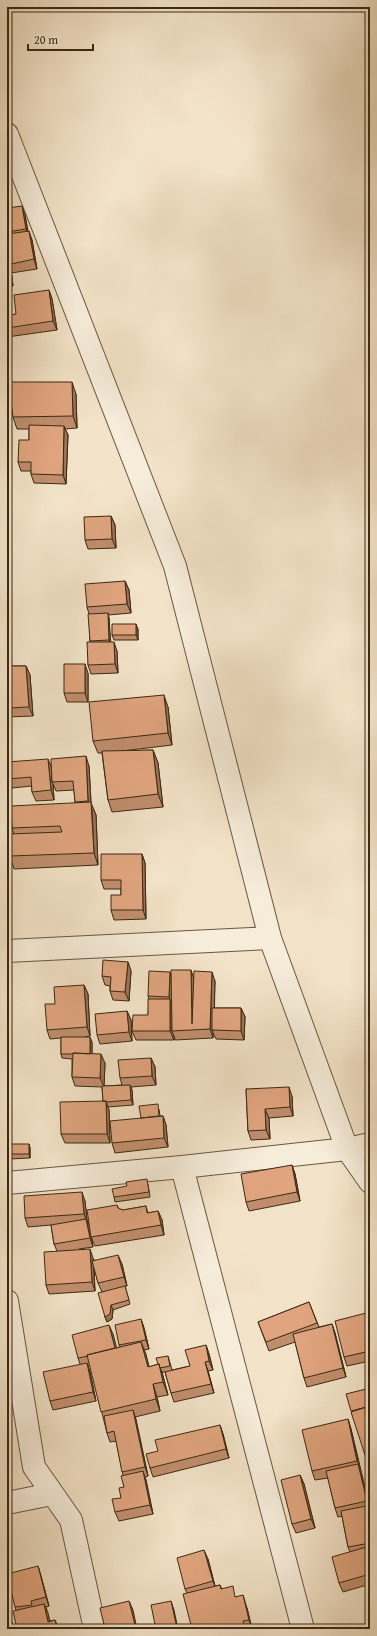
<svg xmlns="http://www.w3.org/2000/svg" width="377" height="1636" font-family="'Gentium Book Plus',serif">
	<rect width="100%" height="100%" fill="#f3e3c8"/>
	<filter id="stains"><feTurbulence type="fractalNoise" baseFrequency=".005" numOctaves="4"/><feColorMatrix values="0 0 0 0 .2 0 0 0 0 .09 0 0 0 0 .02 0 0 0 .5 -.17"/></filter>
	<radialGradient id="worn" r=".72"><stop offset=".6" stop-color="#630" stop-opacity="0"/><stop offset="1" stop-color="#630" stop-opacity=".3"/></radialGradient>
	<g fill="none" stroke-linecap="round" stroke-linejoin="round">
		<g stroke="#685840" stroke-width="24">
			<path id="minor" d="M7,134L175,566L270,938L347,1149L370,1182
				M7,951L270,938
				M182,1167L303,1629
				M7,1183L182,1167L347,1149L370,1144
				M7,1301L34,1467L71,1520L95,1629
				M7,1503L52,1494"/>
		</g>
		<use href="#minor" stroke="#f7eddb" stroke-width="22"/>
	</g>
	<path fill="#c18e6d" stroke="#3a2912" d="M7,167L9,171L11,184L7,185Z
		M7,208L25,215L28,231L32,240L37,269L11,273L12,277L13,286L7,287V251L11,250L9,241L7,242Z
		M49,290L52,299L57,330L7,337V314L8,316L16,314Z
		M76,394L77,428L65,429L68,435L66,484L34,483L31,474V471H21L18,462L29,440V429H17L13,417Z
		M111,516L115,525L116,548L88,549L85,540Z
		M125,581L129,590L131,613L108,615L109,618L110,642L117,651L118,673L91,674L88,665L90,642L89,614L87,607Z
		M138,629V640H114L112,635Z
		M7,666H26L30,675L33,716L7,717Z
		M88,673V702H67L64,693Z
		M168,707L172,745L122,751L153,750L158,763L163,807L112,812L108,800L102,753H98L93,741Z
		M89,766L91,803L96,815L98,865L14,869L10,856L14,834L12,828L75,803L74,790L56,791L53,784L54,800L36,801L32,792V786L12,788L8,779L52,768Z
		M142,854L145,863L146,919L114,920L111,910L121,895V889H104L101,880Z
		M128,962L131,971L129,1001L113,1000L110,991V986L105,985L102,976Z
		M171,974L194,978L215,981L214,1008H241L245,1017L244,1040L216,1039L213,1033V1038L175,1040L174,1036V1040H136L132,1031L148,1015L149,999L148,996Z
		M84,985L88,994L90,1036L85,1037L92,1042V1054L105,1063L104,1086L122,1085L120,1078L151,1058L155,1067L156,1085L131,1087L132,1090L133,1105L108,1107L109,1110L110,1143H65L61,1134L103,1101L102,1087L75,1086L72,1077V1059L62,1058L61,1054V1038L50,1039L47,1030L55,1004Z
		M127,1011L131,1020L132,1041L100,1044L97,1035Z
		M246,1089L292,1096L293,1116L269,1118L270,1139L251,1140L248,1131Z
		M159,1109L160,1116H163L166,1125L168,1147L115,1153L112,1143L141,1118Z
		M29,1144L30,1148V1158L9,1159L7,1154Z
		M292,1165L295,1174L300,1201L249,1211L246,1202Z
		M148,1184L150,1197L115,1202L114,1197Z
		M85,1201L87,1220L90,1228L93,1247L79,1249L93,1258V1260L122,1264L127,1286H125L130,1304L113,1310L112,1319L107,1322L105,1317L102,1292L98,1283L94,1266L95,1291L49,1294L46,1285L57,1251L54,1244L51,1225L28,1227L25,1218Z
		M117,1205L119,1209L123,1210L146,1206L148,1213L158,1211L162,1220L164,1235L95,1246L91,1237Z
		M309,1302L319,1327L332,1324L335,1333L346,1377L307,1387L304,1378L295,1342L269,1351L258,1322Z
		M370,1312V1361L347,1366L344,1357Z
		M141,1319L144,1328L149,1349L144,1350L149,1367L158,1364L168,1356L172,1370L190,1366L206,1345L209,1354L213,1370L208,1371L214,1393L174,1402L171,1393L165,1372H162L168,1395L157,1397L160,1411L135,1417L148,1476L145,1477L146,1480L153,1514L119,1521L115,1512L121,1498L124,1487L123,1475L116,1441L110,1442L107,1433L90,1365L88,1366L90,1372L96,1401L53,1410L50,1401L80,1364L78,1358L113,1334L116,1348L120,1347L119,1345Z
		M370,1388V1467L366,1458Z
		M348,1419L351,1429L370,1509V1510L368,1511L370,1517V1597L367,1585L343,1592L339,1583L350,1552L348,1547L342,1516L338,1517L335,1508L328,1478L315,1480L312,1471Z
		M220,1425L223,1434L229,1458L153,1477L150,1468L158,1451Z
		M300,1475L304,1484L315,1528L296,1533L292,1524Z
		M208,1559L215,1586L220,1585L222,1589L236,1597L247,1608L252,1629H192L187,1593L185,1589Z
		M38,1566L41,1576L49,1606L46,1607L50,1621L55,1620L59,1629H17L16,1610L15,1607Z"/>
	<path fill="#9d7459" stroke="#3a2912" d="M7,167L9,171L11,184L9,179Z
		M22,206L25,215L29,238L26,229Z
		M29,231L32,240L37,269L34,259Z
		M11,272L12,277L13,286L11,282Z
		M49,290L52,299L57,330L53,321Z
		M72,382L76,394L77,428L73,416Z
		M64,426L68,435L66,484L63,475Z
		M111,516L115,525L116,548L112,539Z
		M125,581L129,590L131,613L127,604Z
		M108,613L109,618L111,645L109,640Z
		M136,624L138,629V640L136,635Z
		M114,642L117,651L118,673L115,664Z
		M85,664L88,673V702L85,693Z
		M26,666L30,675L33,716L29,707Z
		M164,695L168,707L172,745L168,733Z
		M153,750L158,763L163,807L158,794Z
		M86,756L89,766L91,803L96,815L98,865L94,853L92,810L88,801Z
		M48,759L52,768V782L53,784L54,800L51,790Z
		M142,854L145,863L146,919L143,910Z
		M128,962L131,971L129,1001L125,992Z
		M191,970L194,979L192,1024Z
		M170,972L173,981L172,1031L174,1036V1040L170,1031V1000L169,997Z
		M212,972L215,981L214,1030H212L213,1033V1038L210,1029Z
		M84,985L88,994L90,1036L87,1027Z
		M241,1008L245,1017L244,1040L241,1031Z
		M127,1011L131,1020L132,1041L129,1032Z
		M90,1037L92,1042V1059L90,1054Z
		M101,1054L105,1063L104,1087L100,1078Z
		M151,1058L155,1067L156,1085L152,1076Z
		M130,1085L132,1090L133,1105L131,1100Z
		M289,1087L292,1096L293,1116L290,1107Z
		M106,1101L109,1110L110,1143L107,1134Z
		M265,1109L269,1118L270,1139L266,1130Z
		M163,1116L166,1125L168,1147L164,1138Z
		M29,1144L30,1148V1158L29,1154Z
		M292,1165L295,1174L300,1201L297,1192Z
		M82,1192L85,1201L87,1220L90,1228L93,1247L90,1238L87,1223L84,1214Z
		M158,1211L162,1220L164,1235L161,1225Z
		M90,1249L93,1258L95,1291L92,1282Z
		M118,1255L122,1264L127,1286L124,1277Z
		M111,1305L113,1310L112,1319L107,1322L105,1317Z
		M141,1319L144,1328L149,1349L146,1340Z
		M332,1324L335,1333L346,1377L343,1368Z
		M109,1325L113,1334L119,1357L115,1348Z
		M141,1342L146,1354L152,1379L148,1367Z
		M206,1345L209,1354L213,1370L209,1361Z
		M205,1362L208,1371L214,1393L211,1384Z
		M87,1363L90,1372L96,1401L93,1392Z
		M159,1364L163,1376L168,1395L163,1382Z
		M153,1384L157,1397L160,1411L156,1399Z
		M133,1410L136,1419L148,1476L145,1467Z
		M348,1419L351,1429L370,1509L367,1501Z
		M220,1425L223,1434L229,1458L226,1449Z
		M143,1471L146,1480L153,1514L150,1505Z
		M300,1475L304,1484L315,1528L311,1519Z
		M366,1506L370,1516V1524Z
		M204,1550L208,1559L216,1590L213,1581Z
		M38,1566L41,1576L49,1606L46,1597Z
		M243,1595L247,1608L252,1629L249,1620Z
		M129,1601L133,1610L137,1629H136Z
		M171,1601L174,1610L178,1629L177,1628Z
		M44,1604L48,1613L51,1629L48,1622Z
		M9,1612L11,1617L13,1629H12Z"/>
	<path fill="#e0a57f" stroke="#3a2912" d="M7,167L9,179L7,180Z
		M22,206L26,229L7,232V208Z
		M29,231L34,259L7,265V251L11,250L8,234Z
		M7,272H11V282H7Z
		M49,290L53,321L7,328V316L16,314L14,295Z
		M8,382H72L73,416L13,417Z
		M29,425L64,426L63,475L31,474V462H18L19,440H29Z
		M111,516L112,539L85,540L84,517Z
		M125,581L127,604L87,607L85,584Z
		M108,613L109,640L90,641L88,614Z
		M112,624H136V635H112Z
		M87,642H114L115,664L88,665Z
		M64,664H85V693H64Z
		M7,666H26L29,707L7,708Z
		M164,695L168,733L93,741L89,702Z
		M153,750L158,794L108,800L102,751Z
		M86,756L88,801L75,802L73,781L52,782L51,759Z
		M48,759L51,790L32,792L31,777L8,779L7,762Z
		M91,802L94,853L10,856L9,834L62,832L60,826L12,828L11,806Z
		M101,854H142L143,910H111V895H121V880H101Z
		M103,960L128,962L125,992L110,991L111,977L102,976Z
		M171,970H191L192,1024L194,971L212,972L210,1029L172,1031Z
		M149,971L170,972L169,997L148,996Z
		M84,985L87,1027L47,1030L45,1004H55L54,987Z
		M148,999H170V1031H132L133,1015H148Z
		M212,1008H241V1031L212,1030Z
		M127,1011L129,1032L97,1035L95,1014Z
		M61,1037H90V1054L73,1053V1054H61Z
		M73,1053L101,1054L100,1078L72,1077Z
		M151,1058L152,1076L120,1078L118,1060Z
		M130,1085L131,1100L106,1102V1101H103L102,1086Z
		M289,1087L290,1107L265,1109L266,1130L248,1131L246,1089Z
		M106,1101L107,1134H61L60,1102Z
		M158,1104L159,1116L141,1118L139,1106Z
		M163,1116L164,1138L112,1143L110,1121Z
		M7,1144H29V1154H7Z
		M292,1165L297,1192L246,1202L241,1174Z
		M147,1179L149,1192L114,1197L112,1189L127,1186L126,1182Z
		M82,1192L84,1214L25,1218L24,1196Z
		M117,1205L118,1208L123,1210L146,1206L147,1213L158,1211L161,1225L91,1237L87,1210Z
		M86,1219L90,1238L54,1244L51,1225Z
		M90,1249L92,1282L46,1285L44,1252Z
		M118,1255L124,1277L98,1283L92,1261Z
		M125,1286L129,1300L111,1305L110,1314L105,1317L98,1293Z
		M309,1302L317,1323L266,1342L258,1322Z
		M370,1312V1351L344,1357L335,1321Z
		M141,1319L146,1340L119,1345L115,1325Z
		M332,1324L343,1368L304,1378L293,1334Z
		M109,1325L115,1348L87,1355L88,1356L78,1358L72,1335Z
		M141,1342L148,1367L159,1364L163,1382L153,1384L156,1399L101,1412L87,1355Z
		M206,1345L209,1361L205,1362L211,1384L171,1393L165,1372L190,1366L185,1350Z
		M168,1356L170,1366L160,1368L159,1364H158L156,1358Z
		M87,1363L93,1392L50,1401L43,1372Z
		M370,1388V1406L351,1411L346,1394Z
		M370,1406V1457L366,1458L351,1412Z
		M133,1410L145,1467L122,1472L114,1431L107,1433L104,1416Z
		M348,1419L357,1461L312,1471L302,1430Z
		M220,1425L226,1449L150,1468L146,1454L158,1451L155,1440Z
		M358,1464L367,1501L335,1508L326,1471Z
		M143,1471L150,1505L115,1512L112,1499L121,1498L119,1488L124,1487L121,1476Z
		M370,1472V1486L368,1473Z
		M300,1475L311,1519L292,1524L281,1480Z
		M366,1506L370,1524V1543L348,1547L341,1511Z
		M370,1546V1574L339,1583L332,1557Z
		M204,1550L213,1581L185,1589L177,1558Z
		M38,1566L46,1597L31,1601L32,1605L15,1607L7,1574Z
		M370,1582V1597L367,1583Z
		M220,1585L221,1589L233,1586L235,1597L243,1595L249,1620L243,1621L245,1629H192L183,1594Z
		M129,1601L136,1629H105L100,1608Z
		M171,1601L177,1628L174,1629H156L151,1605Z
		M44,1604L48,1622L55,1620L57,1629H17L13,1611Z
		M9,1612L12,1629H7V1613Z"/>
	<rect width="377" height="1636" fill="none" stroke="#f3e3c8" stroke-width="24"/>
	<rect x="8" y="8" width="361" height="1620" fill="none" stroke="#3a2912" stroke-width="2"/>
	<rect x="12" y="12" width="353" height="1612" fill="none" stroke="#3a2912"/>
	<path d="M28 44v6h65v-6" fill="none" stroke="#3a2912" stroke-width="2"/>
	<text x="34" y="44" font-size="12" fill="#3a2912" stroke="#f7eddb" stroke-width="3" paint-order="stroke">20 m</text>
	<rect width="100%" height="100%" filter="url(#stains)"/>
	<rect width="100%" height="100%" fill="url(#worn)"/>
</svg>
